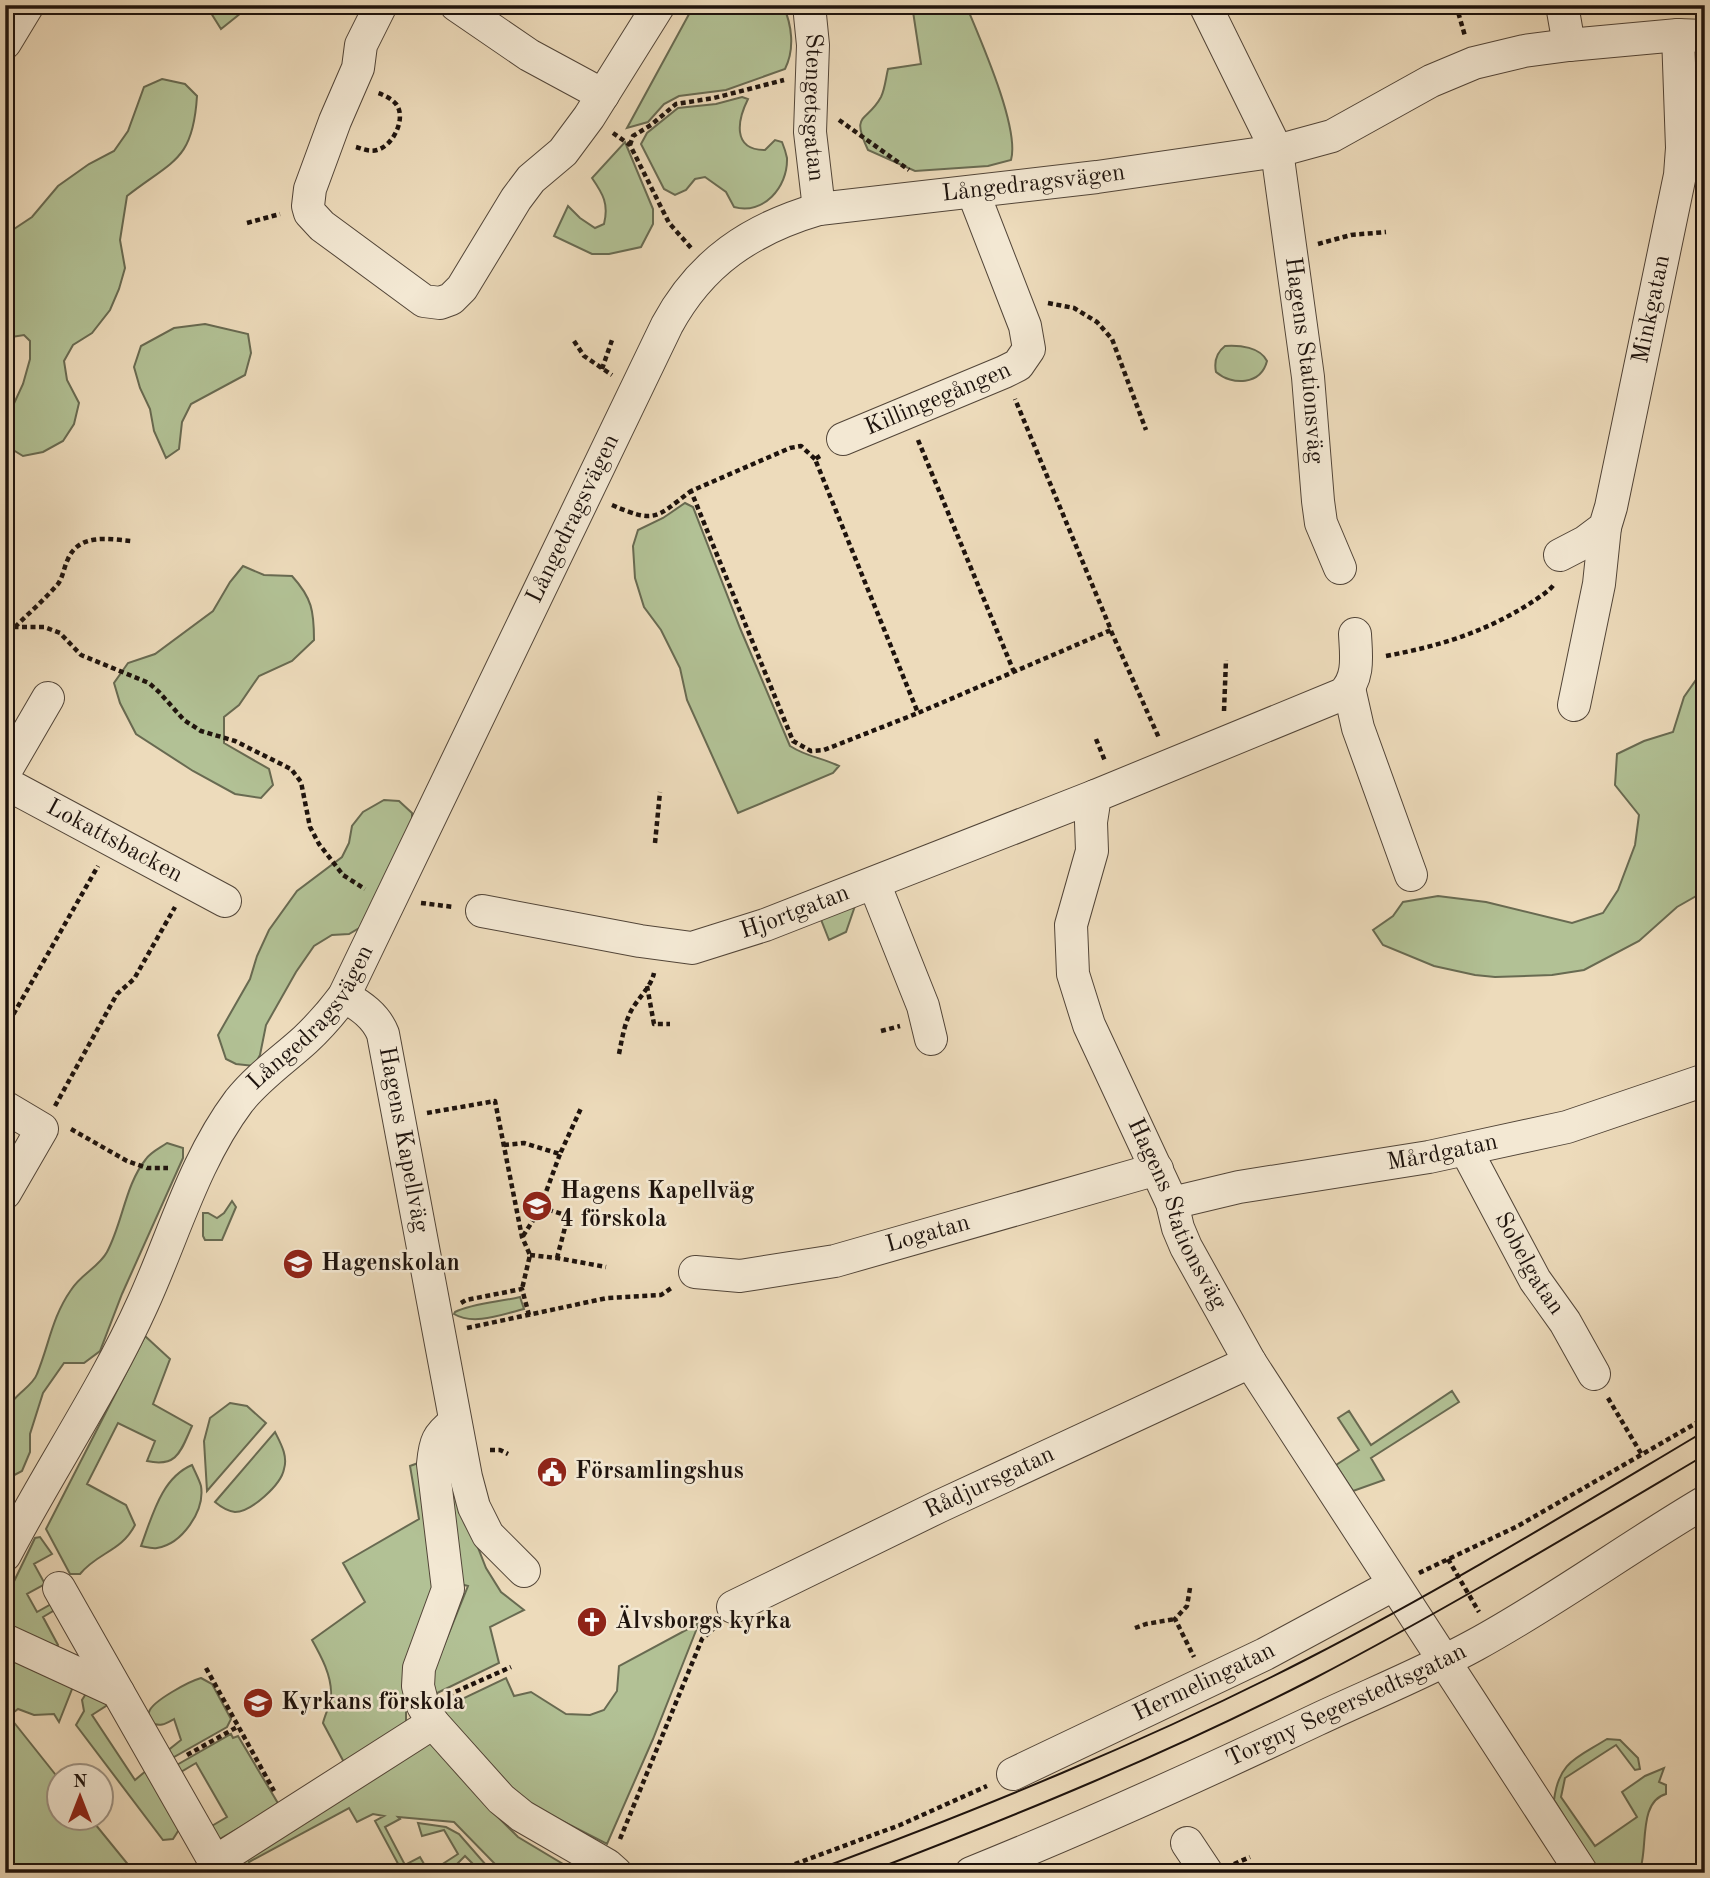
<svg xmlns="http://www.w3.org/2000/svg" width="1710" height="1878" font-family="'Old Standard TT',serif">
	<rect width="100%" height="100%" fill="#eddbbb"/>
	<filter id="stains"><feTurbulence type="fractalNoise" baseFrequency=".00286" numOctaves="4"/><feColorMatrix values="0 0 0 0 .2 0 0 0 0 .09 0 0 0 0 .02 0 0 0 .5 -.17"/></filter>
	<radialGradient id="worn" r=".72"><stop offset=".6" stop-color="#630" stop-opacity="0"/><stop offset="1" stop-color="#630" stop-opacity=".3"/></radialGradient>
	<path fill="#b2c195" stroke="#686a51" stroke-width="2" d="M213,5H251L221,29L211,13Z
		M694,5H783C792,25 795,49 785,69L726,90L679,96L664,104L648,122L627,128Z
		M912,5H966C980,39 1020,128 1011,160L988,166L915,171L868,150C850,112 867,123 881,97C885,89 886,77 888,69L921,64Z
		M162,79L185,84L197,96C193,161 173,160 127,196L120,240L125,268L119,289L110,310L92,333L73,345L64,361L67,380L79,403L74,424L63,441L43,452L23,456L5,445V423L23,384L30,359V341L24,335L5,338V235L32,217L58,186L89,164L114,151L128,131L144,87Z
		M742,97L748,99C738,119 731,150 765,150L775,140L782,142C784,147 786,153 787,158C788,188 763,215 734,207L726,192L705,177L695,179L686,190L675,195L664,189L641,144L647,133L678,108L716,104Z
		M625,142L653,209V224L641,247L609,254H592L554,236L568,206L580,218L595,228L604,224C609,204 603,194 592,178Z
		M205,324L248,334L251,353L245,375L191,404L182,422L179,449L166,458L154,431L150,409L140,388L134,367L141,346L174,328Z
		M1225,346C1240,345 1260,347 1267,361C1261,385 1232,386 1216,372C1214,362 1216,353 1225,346Z
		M685,503L693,507L740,628L790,746C809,758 821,757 839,766L833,773L738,813L687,700L680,668L661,630L644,607L635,578L633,546L638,530L663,518Z
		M243,566L264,575L292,576C312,598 314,611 314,640L292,661L259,676L239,705L224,717V743L269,769L273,785L261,798L235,794L193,771L136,734L120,703L114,683L128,663L155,654L213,611L230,582Z
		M1705,667V891L1677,907L1639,941L1584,970L1552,975L1495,977L1475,975L1434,966L1383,945L1373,930L1393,916L1403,902L1438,896L1486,902L1572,923L1603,913L1618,890L1635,845L1639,815L1615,785L1617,754L1644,741L1673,732L1684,697Z
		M384,800L399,801L412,813V828L366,924L349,934L332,935L314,946L296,972L266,1025L260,1055L254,1066L236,1064L226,1059L218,1035L250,979L257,956L269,930L297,891L342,857L349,843L352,826L363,812Z
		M856,903L846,932L829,940L820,917Z
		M167,1143L183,1148V1158L122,1294L100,1351L84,1363H64L43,1393L30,1434V1452L22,1471L5,1480C5,1457 0,1421 13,1401C19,1392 33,1385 37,1374C49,1345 52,1317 71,1290C81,1274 99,1267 107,1252C123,1222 125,1185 146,1159C151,1152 160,1148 167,1143Z
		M232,1201L236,1207L222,1240H205L203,1236V1213H208L217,1218L224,1213Z
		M520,1297L524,1309C503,1314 474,1326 454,1314L455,1312C473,1303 500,1302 520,1297Z
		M145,1336L170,1359L153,1404L192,1426C181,1450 178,1468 147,1461L155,1441L118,1423L87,1484L126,1505L135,1525C121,1552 98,1552 80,1574H70L46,1529Z
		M1452,1391L1459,1402L1371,1458L1384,1480L1353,1491L1336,1465L1359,1450L1338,1418L1349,1411L1371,1445Z
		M230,1403L247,1406L266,1423L207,1491L204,1441L210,1418Z
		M275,1432C281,1444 288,1456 284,1469C281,1485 251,1512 235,1512C227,1511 221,1507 215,1502Z
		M441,1453L486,1568L501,1592L524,1610L490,1627L499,1663L431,1696L428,1685L468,1586L452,1582Z
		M421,1462L435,1593L403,1674L406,1701V1728L346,1766L323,1723C325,1714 331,1704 331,1695C332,1676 321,1656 312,1640L365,1602L343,1563L419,1519L410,1466Z
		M192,1465C195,1472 199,1479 201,1486C205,1511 182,1544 157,1548C152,1549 146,1547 141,1546C152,1517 161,1478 192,1465Z
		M40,1537L52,1554L34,1564L45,1584L27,1594L37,1612L55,1602L58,1608L43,1617L58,1645L55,1647L15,1630L10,1624L5,1600L35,1538Z
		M699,1623L653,1739L607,1844L525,1802L441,1709L506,1678L514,1696L531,1692L566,1714L590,1715L604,1710L617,1691L619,1666Z
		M5,1654L74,1684L59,1722L54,1714L34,1715L18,1709L5,1719Z
		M201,1678L212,1684L231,1719L227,1727L174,1757H167L166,1752L181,1740L174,1719C165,1724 161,1727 151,1723C149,1719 147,1715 149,1712C152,1701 190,1681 201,1678Z
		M87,1692L109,1704L92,1715L135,1780L147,1770L180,1828L173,1839L163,1840L76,1725L84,1711L82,1700Z
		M12,1720L59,1779L60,1818L91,1819L135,1873H5V1725Z
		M231,1734L233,1738L238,1736L279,1805L218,1840L210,1827L227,1817L196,1763L179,1773L175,1766Z
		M430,1738L483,1802L518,1837L578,1873H500L497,1866L454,1822L398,1817L400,1819L385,1827L405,1865L420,1857L424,1864L409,1873H403L375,1821L384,1816L373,1814L357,1822L349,1808L249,1862L254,1873H238L239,1865Z
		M1607,1739L1620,1740L1638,1758L1640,1769L1635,1770L1616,1745L1565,1778L1561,1797L1595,1846L1637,1817L1622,1792L1645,1776L1664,1768L1659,1782L1666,1785V1794C1637,1802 1649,1851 1639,1873H1600L1554,1800C1559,1761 1577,1758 1607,1739Z
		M418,1823L446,1827L459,1834L493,1873H482L465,1856L448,1873L442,1872L438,1867L458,1854L444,1830L422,1836Z"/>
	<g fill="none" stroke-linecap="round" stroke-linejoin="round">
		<g stroke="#524538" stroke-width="34">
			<g id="minor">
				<path d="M381,5L361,45L358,68L335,121L310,189L308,206L310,213L322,226L424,301L440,303L451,299L462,288L516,199L531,179L563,152L589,117L659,5"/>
				<path d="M456,5L529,55L603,95"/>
				<path id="s1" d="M809,5L813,45L810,132L819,209"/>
				<path id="s2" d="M1205,5L1277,151L1308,377L1318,501L1321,523L1340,568"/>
				<path d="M1562,5L1569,45"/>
				<path d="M5,43L28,5"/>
				<path id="s3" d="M843,439L1004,372L1018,365L1029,349L1025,326L973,192"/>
				<path id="s4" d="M1560,555L1585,542L1605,527L1611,507L1680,175L1682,148L1678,35"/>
				<path id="s5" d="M1355,634C1356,655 1360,678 1343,694L1095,796L1091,822L1092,851L1071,925L1073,974L1089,1025L1172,1203L1178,1228L1186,1247L1250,1362L1582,1873"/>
				<path d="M1349,688L1358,728L1411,875"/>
				<path d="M1574,705L1599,584L1605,527"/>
				<path d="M5,772L48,698"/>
				<path id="s6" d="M5,783L225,901"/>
				<path d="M874,883L923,1006L931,1039"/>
				<path id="s7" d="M482,911L640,941L692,948L765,925L1095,796"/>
				<path id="s8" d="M344,996C361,1006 376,1016 383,1034L466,1477L474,1507L488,1535L524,1571"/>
				<path d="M5,1107L42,1129L5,1193"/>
				<path id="s9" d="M1466,1150L1535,1280L1565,1322L1594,1374"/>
				<path id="s10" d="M1172,1203L1239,1187L1429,1157L1567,1127L1705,1080"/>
				<path id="s11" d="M695,1272L740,1276L835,1261L1157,1169"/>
				<path d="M455,1422C437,1436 435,1442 433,1464L448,1589L419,1668L418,1686L423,1706L433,1723L501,1799L522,1816L607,1865L616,1873"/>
				<path id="s12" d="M5,1555C49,1470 104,1390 143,1303C174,1235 194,1161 239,1101C258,1077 283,1060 305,1040C320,1026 332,1012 344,996L667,325C701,262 751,229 819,209L1097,177L1277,151L1332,136L1431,81L1474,63L1524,51L1569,45L1678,35L1705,36"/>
				<path d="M59,1588L118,1692"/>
				<path id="s13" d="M733,1607L940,1506L1250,1362"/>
				<path d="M5,1640L118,1692L221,1873"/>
				<path id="s14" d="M1013,1774L1265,1654L1393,1585"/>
				<path d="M1187,1843L1207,1873"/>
				<path d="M215,1862L433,1723"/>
				<path id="s15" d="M971,1873C1088,1826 1202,1774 1316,1720C1369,1695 1424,1673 1475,1645C1554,1602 1627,1548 1705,1502"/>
			</g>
		</g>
		<path stroke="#1e130d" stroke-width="4.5" stroke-dasharray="5 3.5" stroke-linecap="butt" d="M1456,5L1465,36
			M839,120L909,170
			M613,133L630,145L669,223L692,249
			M630,145L633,136L651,125L676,104L714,98L784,80
			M356,147C363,149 370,152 377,150C393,146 407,118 396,104C392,99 384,95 378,93
			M247,223L280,214
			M1318,244L1351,235L1386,232
			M1048,303L1074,308L1097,322L1112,339L1146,430
			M574,341L584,356L612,375
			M602,369L613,337
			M918,440L1014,672
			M820,456L815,459L918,713L1111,630L1015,399
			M815,459L801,446L790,448L691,491L793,741L811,751L824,750L918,713
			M612,505C656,524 655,518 691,491
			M5,627H44L60,633L81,655L149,683L159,692L184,720L201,731L235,741L291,769L301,782L310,827L319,844L343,875L365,889
			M15,627C29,613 45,599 58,584C63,577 64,567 68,559C79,533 109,539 131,541
			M1111,631L1159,738
			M1386,656C1439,646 1483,633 1529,604C1538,598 1549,592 1555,583
			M1224,711L1226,660
			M1096,739L1105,761
			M655,843L660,792
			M421,903L454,907
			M647,986L654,1024H670
			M5,1029L98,866
			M881,1031L900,1026
			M619,1054C622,1039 624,1025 631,1011C638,998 651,987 654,973
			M55,1106L117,994L134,979L175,907
			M427,1113L495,1101L522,1237L530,1255L522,1289
			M71,1129L127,1161L147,1168H168
			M504,1145L524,1143L560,1154L582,1106
			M540,1207L568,1216L557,1258
			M523,1236L539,1211L560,1154
			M530,1255L557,1258L606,1267
			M461,1303L466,1300L522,1289L529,1315
			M467,1328L607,1298L661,1295L673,1287
			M1608,1398L1642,1455
			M490,1450H500L508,1454
			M1448,1559L1479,1612
			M1419,1573L1518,1526L1705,1418
			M1190,1588L1187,1606L1175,1619L1194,1657
			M1135,1628L1146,1624L1175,1619
			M206,1668L274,1791
			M448,1695L511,1667
			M187,1755L239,1726
			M620,1839L702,1639L714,1628
			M1234,1864L1250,1857
			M771,1873L900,1825L987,1786"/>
		<use href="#minor" stroke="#f3e8d3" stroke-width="32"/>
		<path stroke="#1e130d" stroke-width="2" d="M808,1873C978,1810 1148,1741 1309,1658C1445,1588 1574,1509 1705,1431
			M866,1873C1018,1815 1169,1753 1313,1679C1447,1609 1575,1532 1705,1455"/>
	</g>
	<defs>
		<g id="school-disc" transform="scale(1.575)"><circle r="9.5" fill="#8f2418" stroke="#f3e8d3"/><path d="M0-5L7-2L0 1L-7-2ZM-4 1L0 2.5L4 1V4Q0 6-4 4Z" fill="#fff"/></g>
		<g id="civic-disc" transform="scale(1.575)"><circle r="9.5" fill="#8f2418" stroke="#f3e8d3"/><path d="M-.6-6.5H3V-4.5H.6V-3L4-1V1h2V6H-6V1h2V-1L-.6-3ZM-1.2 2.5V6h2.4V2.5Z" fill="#fff"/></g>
		<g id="church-disc" transform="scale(1.575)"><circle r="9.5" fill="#8f2418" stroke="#f3e8d3"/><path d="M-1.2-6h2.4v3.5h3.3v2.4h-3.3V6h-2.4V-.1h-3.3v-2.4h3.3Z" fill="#fff"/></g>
	</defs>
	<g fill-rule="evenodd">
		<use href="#school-disc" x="537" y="1206"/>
		<use href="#school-disc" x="298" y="1264"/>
		<use href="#civic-disc" x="552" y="1472"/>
		<use href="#church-disc" x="592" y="1622"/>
		<use href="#school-disc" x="258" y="1703"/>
	</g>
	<g text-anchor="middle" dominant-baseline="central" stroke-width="5" stroke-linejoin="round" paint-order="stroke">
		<g font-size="24" fill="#1e130d" stroke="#f3e8d3">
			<text stroke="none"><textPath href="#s1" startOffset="103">Stengetsgatan</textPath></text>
			<text stroke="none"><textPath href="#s12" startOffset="1818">Långedragsvägen</textPath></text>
			<text stroke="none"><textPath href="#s4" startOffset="276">Minkgatan</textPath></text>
			<text stroke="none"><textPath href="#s2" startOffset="374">Hagens Stationsväg</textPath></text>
			<text stroke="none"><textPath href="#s3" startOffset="103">Killingegången</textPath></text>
			<text stroke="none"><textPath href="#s12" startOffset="1190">Långedragsvägen</textPath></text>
			<text stroke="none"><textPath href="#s6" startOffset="124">Lokattsbacken</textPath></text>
			<text stroke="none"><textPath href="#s7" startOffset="322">Hjortgatan</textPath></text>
			<text stroke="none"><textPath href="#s12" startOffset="623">Långedragsvägen</textPath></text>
			<text stroke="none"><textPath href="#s8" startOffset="163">Hagens Kapellväg</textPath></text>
			<text stroke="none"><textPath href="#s10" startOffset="275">Mårdgatan</textPath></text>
			<text stroke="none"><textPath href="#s5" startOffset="775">Hagens Stationsväg</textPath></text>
			<text stroke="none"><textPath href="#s11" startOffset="238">Logatan</textPath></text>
			<text stroke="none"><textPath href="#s9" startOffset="130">Sobelgatan</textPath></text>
			<text stroke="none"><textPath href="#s13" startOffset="285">Rådjursgatan</textPath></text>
			<text stroke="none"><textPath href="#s14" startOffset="212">Hermelingatan</textPath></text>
			<text stroke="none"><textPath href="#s15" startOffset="411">Torgny Segerstedtsgatan</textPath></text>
		</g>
		<g font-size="24" font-weight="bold" fill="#1e130d" stroke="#f3e8d3" text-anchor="start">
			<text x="560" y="1192">Hagens Kapellväg<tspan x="560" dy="28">4 förskola</tspan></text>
			<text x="321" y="1264">Hagenskolan</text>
			<text x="575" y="1472">Församlingshus</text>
			<text x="615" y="1622">Älvsborgs kyrka</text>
			<text x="281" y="1703">Kyrkans förskola</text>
		</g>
	</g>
	<rect width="1710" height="1878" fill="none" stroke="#eddbbb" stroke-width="28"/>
	<rect x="7" y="7" width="1696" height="1864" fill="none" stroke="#1e130d" stroke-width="3.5"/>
	<rect x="14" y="14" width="1682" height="1850" fill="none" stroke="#1e130d" stroke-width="2"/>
	<g transform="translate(80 1797)"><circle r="33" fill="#f3e8d3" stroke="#9e9384" stroke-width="2"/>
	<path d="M0-5L12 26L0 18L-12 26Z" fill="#8f2418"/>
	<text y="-10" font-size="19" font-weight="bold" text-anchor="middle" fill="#1e130d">N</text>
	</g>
	<rect width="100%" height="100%" filter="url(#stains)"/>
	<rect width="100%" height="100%" fill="url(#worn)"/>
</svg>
